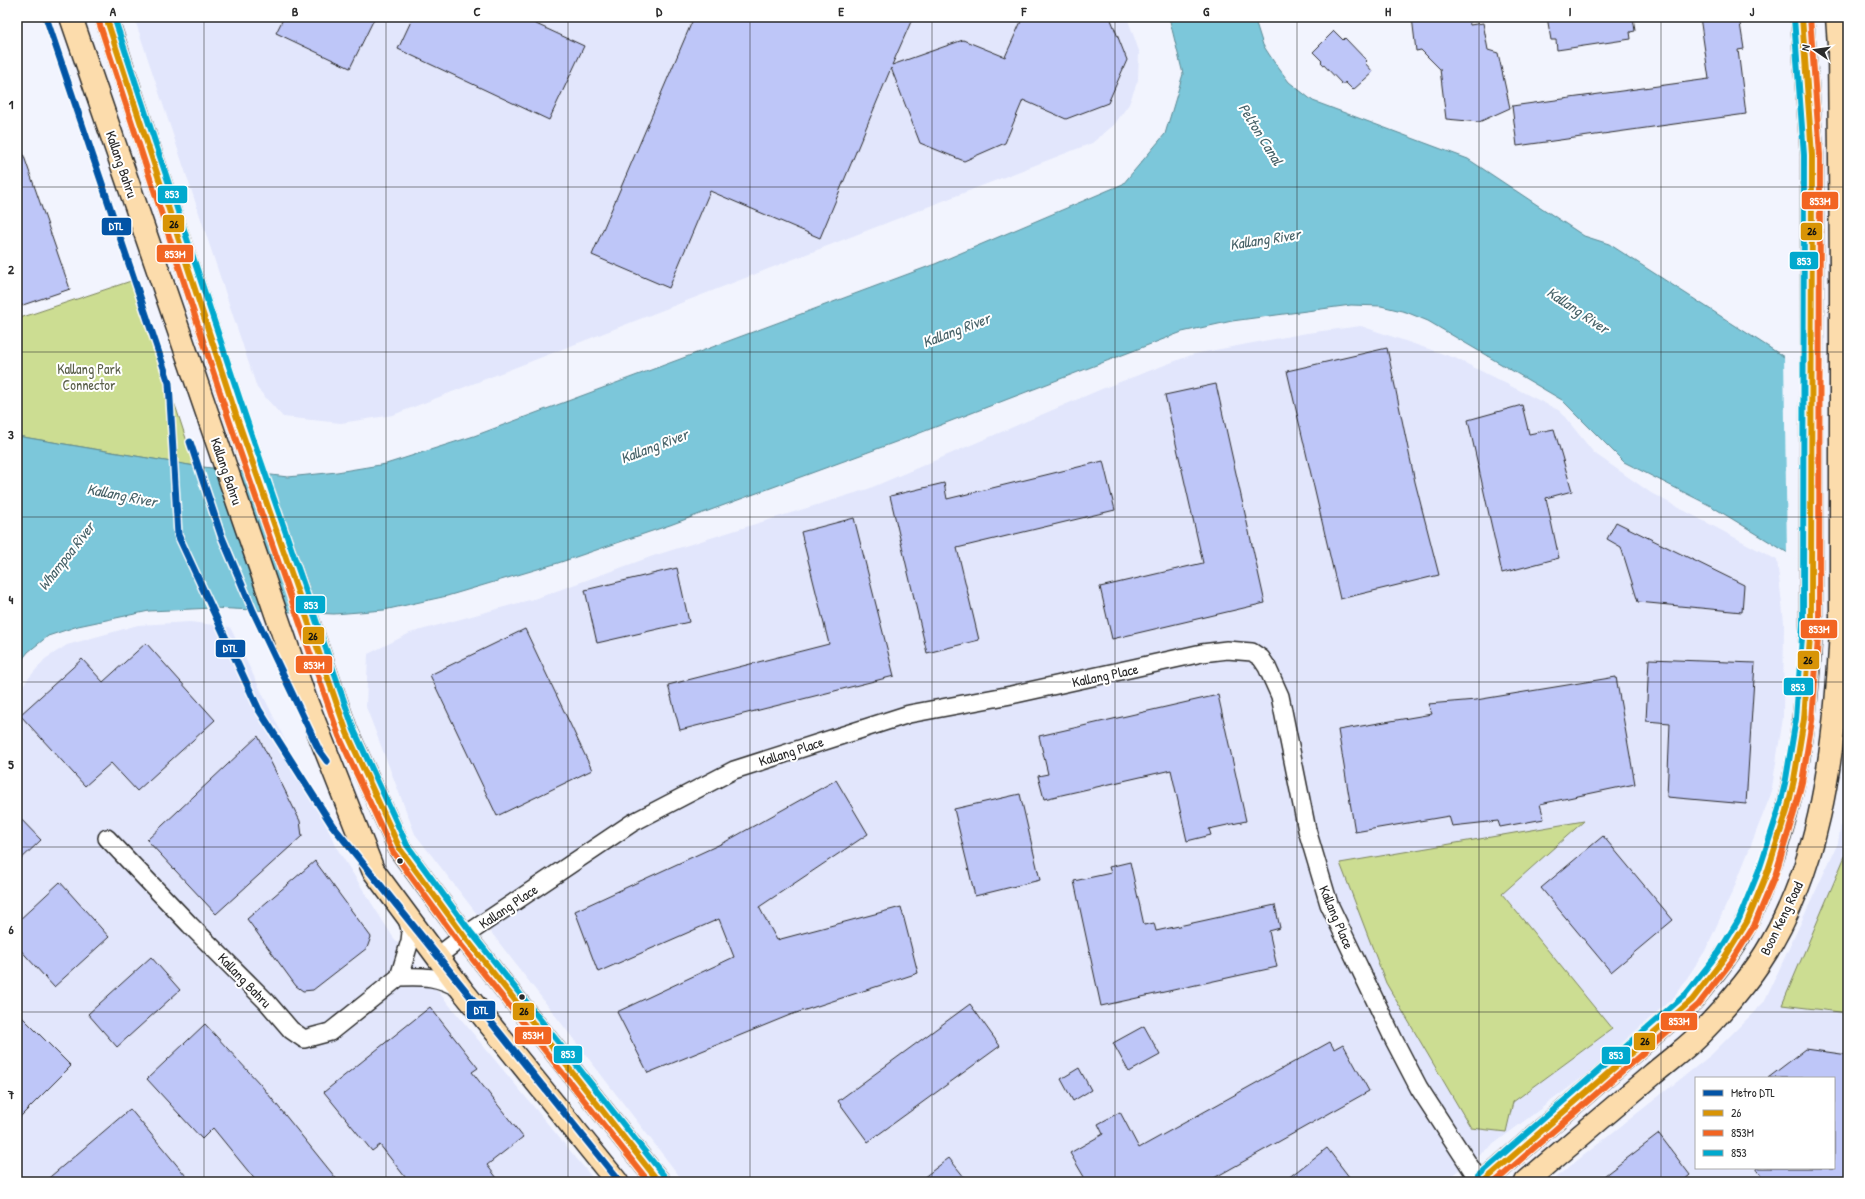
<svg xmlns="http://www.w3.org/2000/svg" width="1865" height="1199" font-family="'Patrick Hand',sans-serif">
	<rect width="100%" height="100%" fill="#f2f4fe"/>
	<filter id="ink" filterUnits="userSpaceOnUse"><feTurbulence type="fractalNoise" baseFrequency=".025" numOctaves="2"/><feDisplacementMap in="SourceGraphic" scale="8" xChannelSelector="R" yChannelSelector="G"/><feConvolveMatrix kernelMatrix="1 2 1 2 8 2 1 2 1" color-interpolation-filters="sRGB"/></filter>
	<g filter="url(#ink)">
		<path fill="#e2e6fc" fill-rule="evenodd" d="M134,17H1127L1139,51L1138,80L1129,104L1114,125L1092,143L393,415L341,423L283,417L257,388Z
			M1361,326L1455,358L1560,411L1594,453L1651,493L1777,560L1784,622L1783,718L1771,794L1734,888L1705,951L1675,996L1587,1074L1443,1182H684L415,834L366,707L368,654L410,633L537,598L653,556L868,489L1104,388L1194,354L1307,333Z
			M190,622L230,627L338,850L393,937L596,1182H17V692L45,659L67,645L138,625Z
			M1848,780V1182H1550L1711,1055L1764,1002L1838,843ZM1696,1078H1834V1168H1696Z"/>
		<path fill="#ccdd92" stroke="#7c845e" d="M131,281L159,356L195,466L17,436V319Z
			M1584,821L1502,894L1612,1029L1513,1102L1506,1132L1471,1128L1386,983L1340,863Z
			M1848,849V1013L1782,1005Z"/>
		<path fill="#7bc7da" stroke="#5b8994" d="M1169,17H1254L1263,45L1274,62L1289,82L1313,101L1468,159L1584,236L1609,244L1784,357L1848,382L1788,553L1711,506L1624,462L1562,400L1428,321L1406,312L1381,306L1351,305L1232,321L1182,332L912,436L670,525L558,563L447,596L384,610L334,614L213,608L149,611L78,626L48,636L28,652L17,666V436L195,466L288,477L337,472L386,464L474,436L935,264L1123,184L1165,134L1183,74Z"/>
		<path fill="#f2f4fe" d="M1784,355L1848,380V578L1787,555Z"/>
		<path fill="#bec6f8" stroke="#2b2b2b" d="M284,17H375L350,68L276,33Z
			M413,17H521L584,46L549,120L398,49Z
			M694,17H913L892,65L963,40L1005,57L1023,17H1110L1127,60L1108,103L1066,119L1023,100L1005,143L964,161L920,143L891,68L820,238L710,191L669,288L592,255Z
			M1412,17H1445V21L1469,19L1470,25L1483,23L1488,50L1498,53L1510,108L1479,122L1446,119L1440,69L1421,50L1416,51Z
			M1547,17H1633L1635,31L1630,32L1631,39L1557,50L1556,40H1551Z
			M1700,17H1739L1744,49L1738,50L1746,114L1517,146L1512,106L1709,79Z
			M1334,31L1343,40L1345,38L1367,61L1365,63L1373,72L1353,90L1345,82L1343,85L1321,62L1322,61L1313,52Z
			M17,142H19L70,289L17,307Z
			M1387,348L1415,482L1439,575L1340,599L1287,371Z
			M1216,384L1265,603L1112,639L1100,587L1203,563L1165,395Z
			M1522,405L1529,434L1554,429L1572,491L1546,498L1559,558L1502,573L1468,420Z
			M1103,461L1115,510L957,548L979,640L927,653L890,496L944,483L947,499Z
			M854,518L894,676L680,730L668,685L829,644L801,532Z
			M1616,522L1744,585L1742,612L1638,602L1621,547L1607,539Z
			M677,568L689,622L597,643L585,590Z
			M525,629L592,770L497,816L430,675Z
			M146,643L215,720L137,791L111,763L85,786L20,715L82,659L103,682Z
			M1649,659L1755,663L1746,804L1667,797L1670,723L1646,721Z
			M1616,677L1635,784L1540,804L1544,819L1500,827L1498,821L1452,826L1449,816L1355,832L1338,730L1432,714L1428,704L1476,700Z
			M1218,695L1246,821L1209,829L1211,835L1187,841L1171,770L1044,799L1038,776L1048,774L1039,736Z
			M258,736L300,821L302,836L216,914L147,840Z
			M836,780L868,834L759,907L777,940L901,907L918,973L790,1015L648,1073L617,1012L734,957L719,919L598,972L575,911L725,842Z
			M1020,794L1040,880L975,896L954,809Z
			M17,815L41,840L17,863Z
			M1603,836L1673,920L1611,972L1541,888Z
			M315,861L371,937L367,948L313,990L303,991L296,986L247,919Z
			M1130,862L1144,925L1154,923L1156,931L1275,905L1280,928L1269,931L1277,967L1101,1006L1074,881L1111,873L1109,867Z
			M60,882L109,937L54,987L17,946V922Z
			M151,957L180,990L117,1047L88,1014Z
			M970,1004L1000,1046L868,1142L838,1101Z
			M430,1007L478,1068L472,1072L523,1137L487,1165L500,1182H409L380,1145L372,1151L324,1092Z
			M17,1012L71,1066L17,1120Z
			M205,1024L260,1084L339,1182H257L213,1128L202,1139L147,1079Z
			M1144,1026L1160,1055L1129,1072L1113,1043Z
			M1330,1042L1334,1049L1343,1044L1369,1091L1207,1182H1087L1070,1153L1103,1134L1098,1124L1120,1112L1139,1148Z
			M1806,1049L1848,1055V1182H1766L1756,1168H1834V1078H1768Z
			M1079,1068L1091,1090L1073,1101L1061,1079Z
			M130,1109L191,1182H44L96,1138Z
			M1659,1134L1690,1175L1682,1182H1596Z
			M1327,1148L1353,1182H1283Z
			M949,1158L968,1182H918Z"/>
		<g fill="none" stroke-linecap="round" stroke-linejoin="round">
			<g stroke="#2b2b2b" stroke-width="20">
				<path id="minor" d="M107,838L190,925L266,1001L291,1030L304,1039L330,1032L399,977L410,941L411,932L406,916
					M438,956L464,936L632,823L734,770L909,714L1011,695L1202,653L1227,650L1252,652L1261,658L1267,667L1280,696L1307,830L1329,904L1394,1040L1419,1088L1480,1182
					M399,977C424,976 438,976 460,989"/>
			</g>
			<g stroke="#2b2b2b" stroke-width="25">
				<path id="major" d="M71,17L305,698L373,870L462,990L617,1182
					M106,17L237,418L347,733L400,849L464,936L659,1182
					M1483,1182L1692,1000C1710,977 1730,954 1743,929C1753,911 1760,891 1767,873C1799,788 1807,713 1811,624L1812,155L1802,17
					M1526,1182C1568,1146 1610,1111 1652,1075C1667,1062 1684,1050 1698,1036C1714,1020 1729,1003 1743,985C1821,889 1836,747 1841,627V272L1839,46L1837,17"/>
			</g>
			<use href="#minor" stroke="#fff" stroke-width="17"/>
			<use href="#major" stroke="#fcdcac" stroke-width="22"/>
			<g stroke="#fff" stroke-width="9">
				<path id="bus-1" d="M106,17L237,418L347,733L400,849L464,936L659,1182
					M1483,1182L1692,1000L1726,956L1747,922L1767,873L1787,811L1794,780L1804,719L1811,624L1812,155L1802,17"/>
			</g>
			<g stroke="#fff" stroke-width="9">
				<path id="bus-2" d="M98,19L229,420L339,736L393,852L458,941L649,1182
					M1495,1182L1698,1005L1732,961L1754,926L1775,876L1794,813L1802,782L1812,721L1819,624L1820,155L1810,17"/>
			</g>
			<g stroke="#fff" stroke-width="9">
				<path id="bus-3" d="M114,17L245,415L354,730L407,845L470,931L665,1177
					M1478,1176L1686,994L1719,952L1739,919L1759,870L1779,809L1786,779L1796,719L1803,624L1804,155L1794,18"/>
			</g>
			<use href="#bus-1" stroke="#d89406" stroke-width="6"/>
			<use href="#bus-2" stroke="#f26522" stroke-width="6"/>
			<use href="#bus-3" stroke="#00a9ce" stroke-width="6"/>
			<g stroke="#fff" stroke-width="10">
				<path id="metro-1" d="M46,17L169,383L178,535L259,710L332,825L620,1182
					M190,442L221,535L253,611L319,750L327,761"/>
			</g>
			<use href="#metro-1" stroke="#0354a6" stroke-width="7"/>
		</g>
	</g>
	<path fill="none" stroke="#2b2b2b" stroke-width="1" stroke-opacity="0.55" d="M204,17V1182M386,17V1182M568,17V1182M750,17V1182M932,17V1182M1115,17V1182M1297,17V1182M1479,17V1182M1661,17V1182M17,187H1848M17,352H1848M17,517H1848M17,682H1848M17,847H1848M17,1012H1848"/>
	<g fill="#2b2b2b" stroke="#fff" stroke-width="1.5">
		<circle cx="400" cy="861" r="3.5"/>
		<circle cx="522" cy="997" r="3.5"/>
	</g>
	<g text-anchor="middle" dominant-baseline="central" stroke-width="4" stroke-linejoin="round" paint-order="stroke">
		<g font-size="14" fill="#2b2b2b" stroke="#fff">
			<text transform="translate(122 164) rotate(71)">Kallang Bahru</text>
			<text transform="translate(227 471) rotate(71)">Kallang Bahru</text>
			<text transform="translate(1105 675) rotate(-12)">Kallang Place</text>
			<text transform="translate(791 751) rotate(-18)">Kallang Place</text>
			<text transform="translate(508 906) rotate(-34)">Kallang Place</text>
			<text transform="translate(1337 917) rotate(67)">Kallang Place</text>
			<text transform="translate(1781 918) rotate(-64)">Boon Keng Road</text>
			<text transform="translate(245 980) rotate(46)">Kallang Bahru</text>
		</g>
		<g font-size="14" fill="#5b604a" stroke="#fff">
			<text x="89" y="368">Kallang Park<tspan x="89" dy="16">Connector</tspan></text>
		</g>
		<g font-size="15" font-style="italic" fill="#476268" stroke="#fff">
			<text transform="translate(1261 134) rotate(58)">Pelton Canal</text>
			<text transform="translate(1265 239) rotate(-9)">Kallang River</text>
			<text transform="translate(1578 310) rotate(34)">Kallang River</text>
			<text transform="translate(956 330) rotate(-21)">Kallang River</text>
			<text transform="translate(654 446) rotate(-21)">Kallang River</text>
			<text transform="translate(122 495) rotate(11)">Kallang River</text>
			<text transform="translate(66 556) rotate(-52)">Whampoa River</text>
		</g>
	</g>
	<g stroke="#fff" stroke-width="1.5">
		<rect x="157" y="185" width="31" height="19" rx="4" fill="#00a9ce"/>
		<rect x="1801" y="191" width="38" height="19" rx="4" fill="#f26522"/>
		<rect x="162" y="214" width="23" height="19" rx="4" fill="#d89406"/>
		<rect x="101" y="217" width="31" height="19" rx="4" fill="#0354a6"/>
		<rect x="1800" y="222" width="23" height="19" rx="4" fill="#d89406"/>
		<rect x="156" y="244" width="38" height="19" rx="4" fill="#f26522"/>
		<rect x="1789" y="251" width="30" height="19" rx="4" fill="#00a9ce"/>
		<rect x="295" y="595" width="31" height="19" rx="4" fill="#00a9ce"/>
		<rect x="1800" y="619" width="38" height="20" rx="4" fill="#f26522"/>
		<rect x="302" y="626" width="23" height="19" rx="4" fill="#d89406"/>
		<rect x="215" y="639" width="31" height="19" rx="4" fill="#0354a6"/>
		<rect x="1797" y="650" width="23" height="20" rx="4" fill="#d89406"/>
		<rect x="295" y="655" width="38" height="19" rx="4" fill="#f26522"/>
		<rect x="1783" y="677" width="31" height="19" rx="4" fill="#00a9ce"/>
		<rect x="466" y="1000" width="30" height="20" rx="4" fill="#0354a6"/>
		<rect x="512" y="1002" width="23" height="19" rx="4" fill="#d89406"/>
		<rect x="1660" y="1012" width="38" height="19" rx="4" fill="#f26522"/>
		<rect x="514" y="1026" width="38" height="19" rx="4" fill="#f26522"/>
		<rect x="1633" y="1032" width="23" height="19" rx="4" fill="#d89406"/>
		<rect x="553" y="1045" width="30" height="19" rx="4" fill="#00a9ce"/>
		<rect x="1601" y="1046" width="30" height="19" rx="4" fill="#00a9ce"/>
	</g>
	<g font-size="11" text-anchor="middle" font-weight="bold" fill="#fff">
		<text x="172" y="198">853</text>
		<text x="1820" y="205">853M</text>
		<text x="116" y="230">DTL</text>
		<text x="175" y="258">853M</text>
		<text x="1804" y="265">853</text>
		<text x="311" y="609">853</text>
		<text x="1819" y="633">853M</text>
		<text x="230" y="652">DTL</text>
		<text x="314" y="669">853M</text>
		<text x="1798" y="691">853</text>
		<text x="481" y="1014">DTL</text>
		<text x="1679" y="1025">853M</text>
		<text x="533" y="1039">853M</text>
		<text x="568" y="1058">853</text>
		<text x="1616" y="1059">853</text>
	</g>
	<g font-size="11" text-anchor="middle" font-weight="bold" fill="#111">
		<text x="174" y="228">26</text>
		<text x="1812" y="235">26</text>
		<text x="313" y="640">26</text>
		<text x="1808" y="664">26</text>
		<text x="524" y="1015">26</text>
		<text x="1645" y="1045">26</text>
	</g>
	<rect width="1865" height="1199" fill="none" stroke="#fff" stroke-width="44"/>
	<rect x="1695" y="1077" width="140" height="92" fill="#ffffff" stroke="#aaaaaa"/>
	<rect x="1703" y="1090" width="20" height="6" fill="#0354a6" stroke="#aaaaaa"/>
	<text x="1731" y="1097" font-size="12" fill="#2b2b2b">Metro DTL</text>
	<rect x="1703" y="1110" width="20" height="6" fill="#d89406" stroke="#aaaaaa"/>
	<text x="1731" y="1117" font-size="12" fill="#2b2b2b">26</text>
	<rect x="1703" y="1130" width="20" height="6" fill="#f26522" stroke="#aaaaaa"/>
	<text x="1731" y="1137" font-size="12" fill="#2b2b2b">853M</text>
	<rect x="1703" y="1150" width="20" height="6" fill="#00a9ce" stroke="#aaaaaa"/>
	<text x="1731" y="1157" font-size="12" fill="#2b2b2b">853</text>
	<g transform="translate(1815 50) rotate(283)" stroke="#ffffff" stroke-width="3" paint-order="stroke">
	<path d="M0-3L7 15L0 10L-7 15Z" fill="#2b2b2b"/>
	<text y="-6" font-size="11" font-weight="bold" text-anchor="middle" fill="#2b2b2b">N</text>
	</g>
	<rect x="22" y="22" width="1821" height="1155" fill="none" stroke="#2b2b2b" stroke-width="1.5"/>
	<g font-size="13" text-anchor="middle" font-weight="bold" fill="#2b2b2b">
		<text x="113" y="16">A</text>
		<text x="295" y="16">B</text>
		<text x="477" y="16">C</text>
		<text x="659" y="16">D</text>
		<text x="841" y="16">E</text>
		<text x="1024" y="16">F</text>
		<text x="1206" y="16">G</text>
		<text x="1388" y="16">H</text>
		<text x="1570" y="16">I</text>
		<text x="1752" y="16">J</text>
		<text x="11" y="109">1</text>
		<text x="11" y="274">2</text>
		<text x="11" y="439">3</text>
		<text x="11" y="604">4</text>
		<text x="11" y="769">5</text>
		<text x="11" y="934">6</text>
		<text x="11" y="1099">7</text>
	</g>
</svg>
